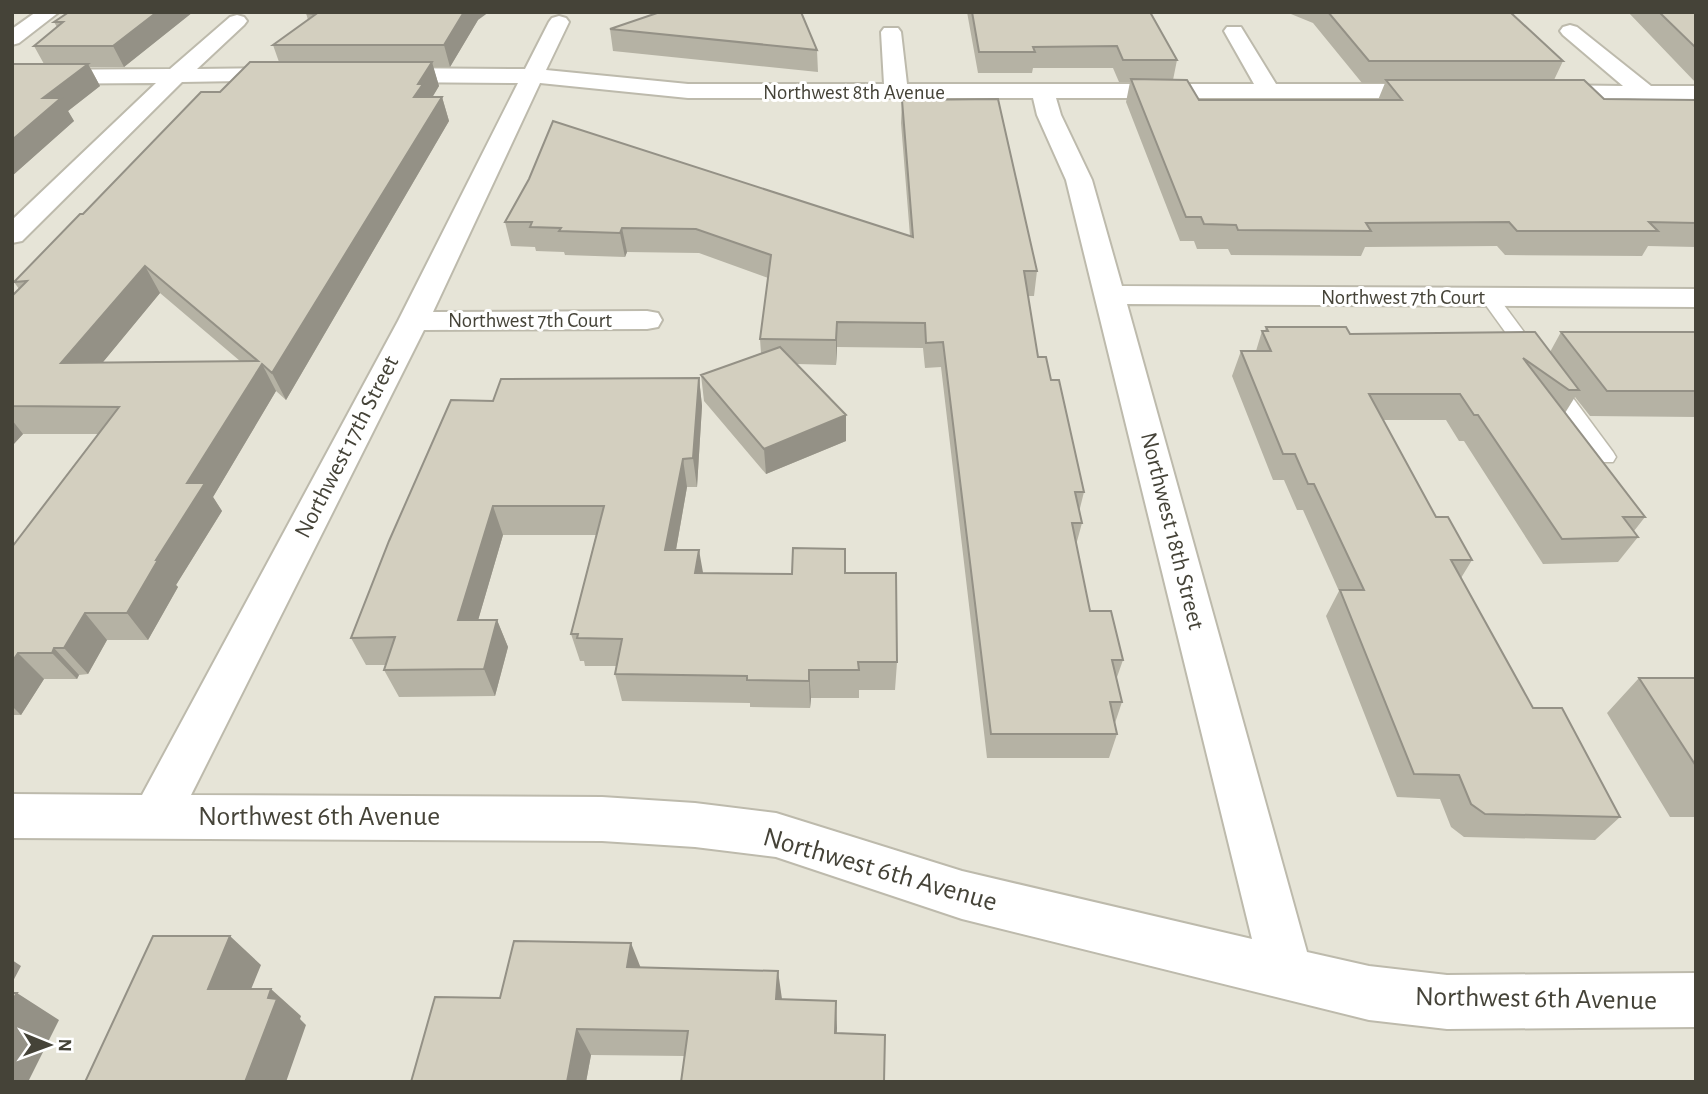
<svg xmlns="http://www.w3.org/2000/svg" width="1708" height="1094" font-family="'Alegreya Sans',sans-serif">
	<rect width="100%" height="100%" fill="#f3f1e8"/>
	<path fill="#e6e4d7" d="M12,12H1696V1082H12Z"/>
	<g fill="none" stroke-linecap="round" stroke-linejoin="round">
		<g stroke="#bdbaac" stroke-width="3">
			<path id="service" d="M1489,292L1495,293L1613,452L1616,457L1613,462H1599L1480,297Z"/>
		</g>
		<g stroke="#bdbaac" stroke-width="4">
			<path id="minor" d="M237,15L244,17L247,21L244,25L197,69L290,68L298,70L301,75L298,80L182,82L22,241L12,243V220L156,83L12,84V70L170,69L230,17Z
				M559,16L566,18L569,22L546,70L688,84H884L881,32L884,28H898L901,32L907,84H1254L1224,31L1227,27H1241L1276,84H1434L1442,86L1445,91L1442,96L1434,98H1056L1061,115L1092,180L1122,286L1696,289V307L1127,304L1307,952L1369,966L1447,975L1696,973V1027L1447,1029L1369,1020L962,919L776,857L695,847L602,841L12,838V794L142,795L398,321L518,83L382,82L374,80L371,75L374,70L382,68L525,69L549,22L552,18ZM540,83L688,98H1033L1037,115L1066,180L1252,939L962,871L776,813L695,803L602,797L191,795L424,330L647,329L658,327L662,320L658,313L647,311L433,312Z
				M1570,25L1577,27L1651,86H1696V100L1535,97L1532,92L1535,87L1543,85L1623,86L1563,35L1560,31L1563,27Z"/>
		</g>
		<g stroke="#bdbaac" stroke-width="4">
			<path id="tertiary" d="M36,12H59L19,43L12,45V29Z"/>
		</g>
		<use href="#service" fill="#fff" fill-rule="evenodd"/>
		<use href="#minor" fill="#fff" fill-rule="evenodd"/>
		<use href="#tertiary" fill="#fff" fill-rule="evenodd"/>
	</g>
	<path fill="#b5b2a4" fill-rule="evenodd" d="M69,12H193L124,67H90L100,86L68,111L74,121L12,176V64H44L34,46L57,27L54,22Z
		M967,12H1152L1151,13L1177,60L1173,80L1199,100H1378L1385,83H1362L1313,23L1286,12H1510L1563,61L1554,80L1604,99L1696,100V247L1648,246L1642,256L1505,255L1497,246L1365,247L1361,256L1231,255L1228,249H1197L1194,241H1180L1126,102L1130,82H1119L1113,68H1033L1032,73H978Z
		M1628,12H1696V83Z
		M306,13L478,20L450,67H433L439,86L432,97H442L449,121L286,400L276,391L213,497L222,511L176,585L178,587L148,640H107L88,674L79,675L77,679H44L21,715H12V547L99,434H23L12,446V296L19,289L14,282L83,214L220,92L279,62L273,45L308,20ZM160,293L240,361L102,363Z
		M610,29L817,50L818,72L613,51Z
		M902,100L1037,271L1034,296H1028L1038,357L1051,380L1084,492L1079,512L1082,523L1076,545L1090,611L1123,660L1116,680L1122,702L1115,723L1117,734L1109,758H987L941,367L925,368L923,348L837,347L836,365L797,364L846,441L766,474L704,401L701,375L761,353L760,339L768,278L699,253L627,252L625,257L565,255L564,252L536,251L535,247L511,246L505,222L910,236L901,123Z
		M1266,327L1550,352L1561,332H1696V417L1590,416L1575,397L1565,413L1645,517L1634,531L1638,537L1618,562L1543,564L1464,441H1459L1446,420H1383L1436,517L1472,560L1461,578L1533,708L1620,817L1595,840L1464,837L1451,827L1440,799L1397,797L1326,616L1339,591L1303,510H1297L1284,480H1273L1232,376L1241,351H1256L1262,331H1265Z
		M699,378L702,406L697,487H687L676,550L703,573L792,574L845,573L897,662L895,690H859V698H811L810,708L750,707V703L622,701L615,674L616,666H585L584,661H580L571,634L596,535H503L478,620H497L508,647L495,696L399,697L384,670L386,665H366L351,638L493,401Z
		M1639,678H1696V817H1670L1607,713Z
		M640,967L778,971L685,1056L591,1055L586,1082H411Z"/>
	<path fill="#949186" d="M157,12H193L124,67L113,46Z
		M464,12H489L478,20L450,67L444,45Z
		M432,62L439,86L429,103L414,97L418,84Z
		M88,64L100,86L68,111L74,121L12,176V140L43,98Z
		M442,97L449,121L286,400L272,373Z
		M622,228L627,252L625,257L620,233Z
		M145,266L160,293L80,390L61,363Z
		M837,322V347L836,365V340Z
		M262,364L276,391L213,497L222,511L176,585L178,587L148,640L127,613L156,560L187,483Z
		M699,378L702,406L697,487L693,458Z
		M846,415V441L766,474L764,449Z
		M12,420L23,434L12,446Z
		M683,459L687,487L671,578L665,550Z
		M493,506L503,535L470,648L458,620Z
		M699,550L704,578L695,573Z
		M85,613L107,640L88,674L64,648Z
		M497,620L508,647L495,696L484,669Z
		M54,648L79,675L77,679L52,653Z
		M18,653L44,679L21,715L12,706V662Z
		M809,670L811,698L810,708L809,681Z
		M230,936L261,965L240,1016L208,989Z
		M631,943L642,971L627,967Z
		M12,960L21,966L12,983Z
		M778,971L782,999H776Z
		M271,989L301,1016L300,1019L306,1025L286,1082H245L268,998Z
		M17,993L59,1020L28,1082H12V1001Z
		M836,1001L837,1028L836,1058L835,1033Z
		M577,1029L591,1055L586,1082H567Z"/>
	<path fill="#d3cfbf" stroke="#949186" stroke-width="2" fill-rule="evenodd" d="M69,12H157L113,46H34L63,22H54Z
		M306,12H464L444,45H273L316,14L306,13Z
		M660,12H801L817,50L610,29Z
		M972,12H1150L1177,60H1123L1117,46L1033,47L1035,52H979Z
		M1328,12H1510L1563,61H1369Z
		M1659,12H1696V48Z
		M250,62H432L418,84H423L414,97H442L272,373L262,364L187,483H205L156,560H158L127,613H85L64,648H54L52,653H18L12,662V547L119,407L12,406V296L27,281L14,282L80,214H83L201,92H220ZM145,266L258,361L61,363Z
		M12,64H88L43,98H61L12,140Z
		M1131,79L1187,80L1199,100H1402L1386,80H1584L1604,99L1696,100V223L1649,222L1658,231H1517L1509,222L1366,223L1371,231L1238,230L1236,225L1204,224L1201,217H1186Z
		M998,99L1037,271H1024L1038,357H1046L1051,380H1059L1084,492H1075L1082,523H1072L1090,611H1111L1123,660H1112L1122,702H1110L1117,734H991L943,342L926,343L925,323L837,322L836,340L760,339L771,255L696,229L622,228L620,233L559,231L561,228L530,227L532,222H505L529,179L553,121L913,237L902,100Z
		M1266,327H1346L1350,334L1535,332L1579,390H1569L1523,358L1645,517H1623L1638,537L1562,539L1478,415H1474L1460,394H1369L1436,517H1448L1472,560H1451L1533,708H1562L1620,817L1485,814L1471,804L1459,775L1414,774L1340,590H1364L1314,484H1308L1295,454H1283L1241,351H1271L1262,331H1268Z
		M1561,332H1696V391H1607Z
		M780,347L846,415L764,449L701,375Z
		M699,378L693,458L683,459L665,550H699L695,573L792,574L793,548L845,549V573H896L897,662H858L859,670H809V681L747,680V676L615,674L622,639L577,638L578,634H571L604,506H493L458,620H497L484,669L384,670L395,637L351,638L389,541L451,400L493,401L501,379Z
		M1639,678H1696V766Z
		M153,936H230L208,989H271L268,998L277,999L245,1082H85Z
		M514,941L631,943L627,967L778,971L776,999L836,1001L835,1033L885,1035L884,1082H681L688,1031L577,1029L567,1082H411L435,997L500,998Z
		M12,993H17L12,1001Z"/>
	<g text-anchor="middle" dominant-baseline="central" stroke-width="6" stroke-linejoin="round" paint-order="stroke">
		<g font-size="21" fill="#454338" stroke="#fff">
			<text x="854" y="92">Northwest 8th Avenue</text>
			<text x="1403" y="297">Northwest 7th Court</text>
			<text x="530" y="320">Northwest 7th Court</text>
		</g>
		<g font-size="24" fill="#454338" stroke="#fff">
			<text transform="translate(347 447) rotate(-63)">Northwest 17th Street</text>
			<text transform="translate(1172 531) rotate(76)">Northwest 18th Street</text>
		</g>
		<g font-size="28" fill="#454338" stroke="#fff">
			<text x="319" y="817">Northwest 6th Avenue</text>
			<text transform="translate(880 870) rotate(16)">Northwest 6th Avenue</text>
			<text transform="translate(1536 999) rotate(1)">Northwest 6th Avenue</text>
		</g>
	</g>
	<rect width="1708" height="1094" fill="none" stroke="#454338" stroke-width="28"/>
	<g transform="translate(49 1045) rotate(91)" stroke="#ffffff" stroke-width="5" paint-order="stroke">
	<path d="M0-5L12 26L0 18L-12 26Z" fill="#454338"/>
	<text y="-10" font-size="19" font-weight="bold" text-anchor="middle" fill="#454338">N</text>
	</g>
</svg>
